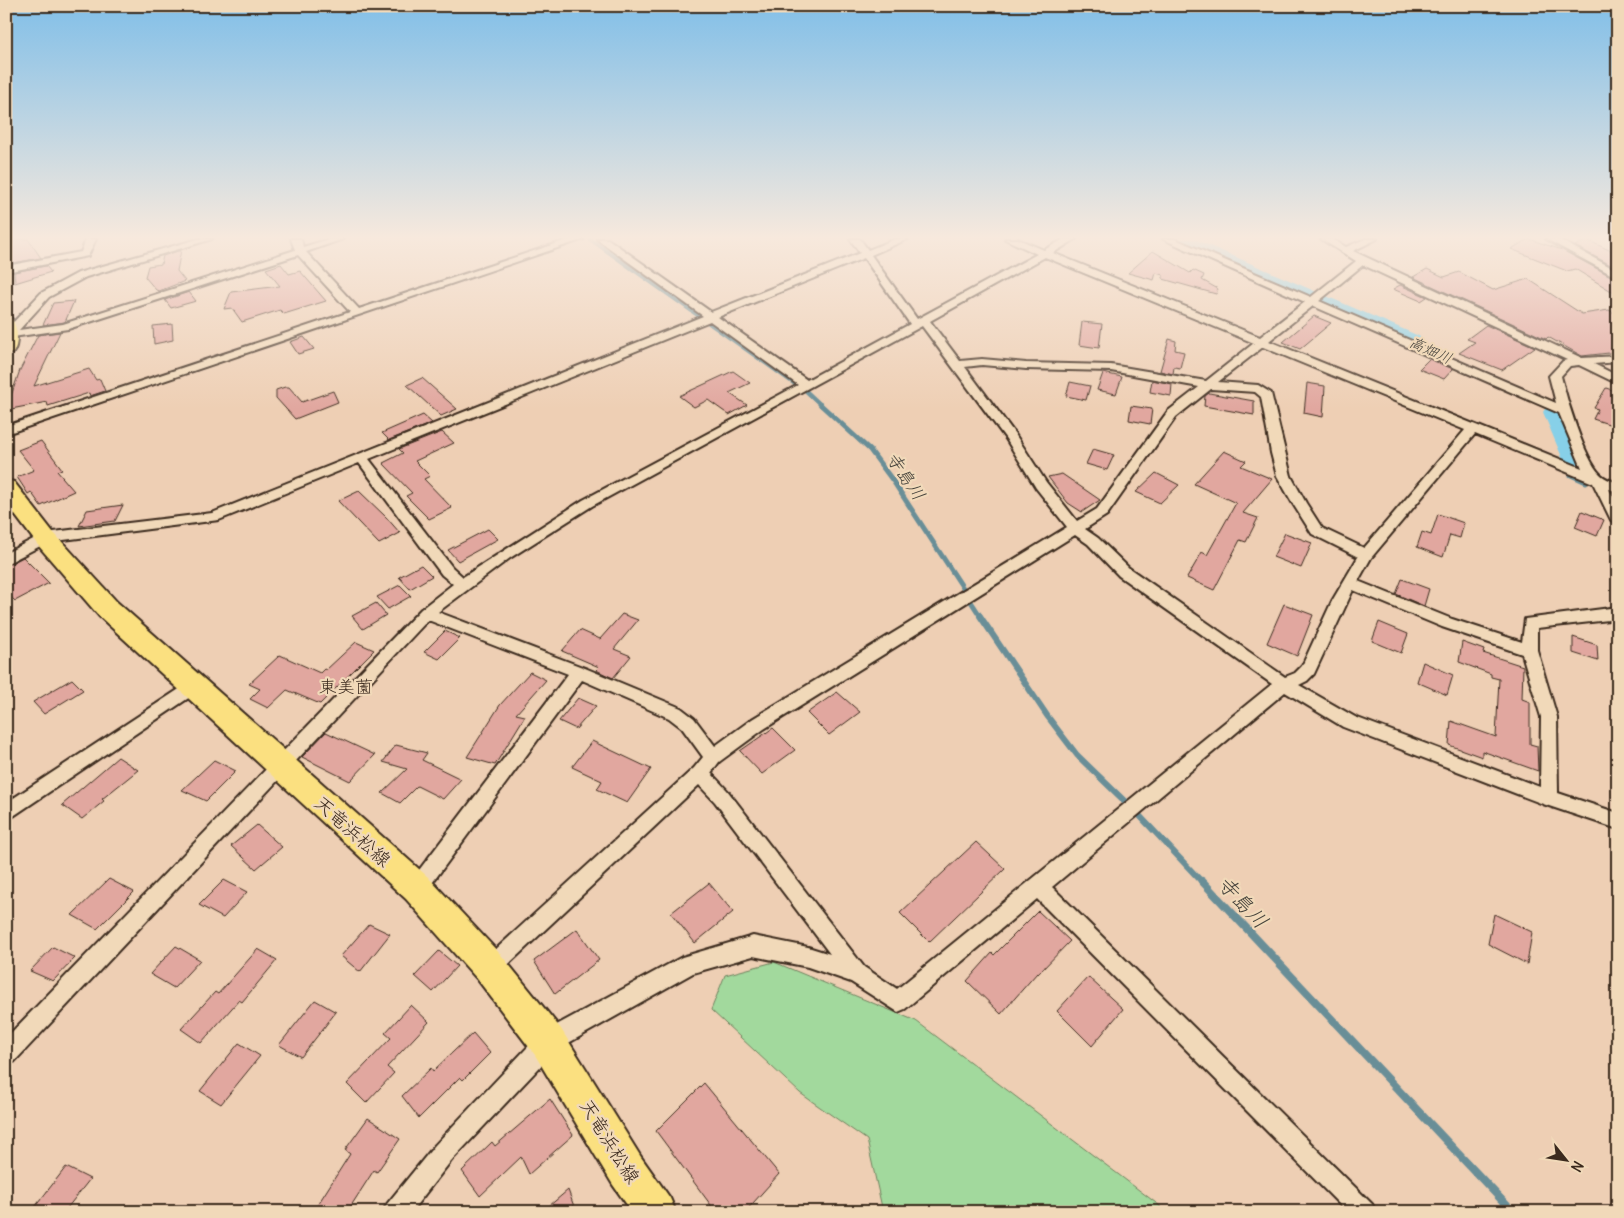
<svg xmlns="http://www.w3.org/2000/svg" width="1624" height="1218" font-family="Delius,'Klee One',sans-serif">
	<rect width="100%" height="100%" fill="#eecfb4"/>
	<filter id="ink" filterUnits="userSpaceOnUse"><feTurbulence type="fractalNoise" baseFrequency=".02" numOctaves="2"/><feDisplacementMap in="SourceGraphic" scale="10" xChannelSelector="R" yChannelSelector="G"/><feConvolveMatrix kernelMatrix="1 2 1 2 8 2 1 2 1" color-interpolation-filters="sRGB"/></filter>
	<g filter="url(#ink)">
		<path fill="#a2d99d" stroke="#6e825e" d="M774,962L916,1021L1160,1206L1161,1212H883L867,1140L800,1093L711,1010L725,975Z"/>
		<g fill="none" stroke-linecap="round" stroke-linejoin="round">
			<path stroke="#698e97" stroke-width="4" d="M590,239L795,384
				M806,391L822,406"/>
			<path stroke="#698e97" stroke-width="5" d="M821,405L870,450L893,481L965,591
				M1571,475L1586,482
				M970,600L981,617"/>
			<path stroke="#698e97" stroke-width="6" d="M980,616L1048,717L1077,755L1139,815L1203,883"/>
			<path stroke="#698e97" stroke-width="8" d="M1202,881L1513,1212"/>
			<path fill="#87d0e8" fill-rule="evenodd" d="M1167,239H1194L1419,336L1423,341L1419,346L1411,348L1403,346L1170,243Z
				M1556,404L1565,406L1569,412L1592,462L1586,471L1576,474L1566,471L1562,465L1564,462L1543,412L1547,406Z"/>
		</g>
		<path fill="#e1a79f" stroke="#3b2a1e" d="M10,239H28L41,258L13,263Z
			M1529,239L1562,250L1618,280V295L1575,269L1567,271L1511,249Z
			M1587,240L1618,254V269L1575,246Z
			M181,250L177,271L185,281L159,291L156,290L145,277L148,266L161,264L163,256Z
			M1153,251L1190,273L1193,270L1204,275L1202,280L1218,289L1216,294L1163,279V275L1156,273L1154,280L1128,273Z
			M281,264L289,274L300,271L326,301L284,314L280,310L242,322L232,308L224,309L231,292L280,286L266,269Z
			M46,266L51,272L15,283L14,272Z
			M1427,269L1444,277L1459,272L1493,290L1528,279L1582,314L1609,310L1618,315V352L1582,356L1548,337L1546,339L1413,277Z
			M1400,285L1427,297L1421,301L1393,289Z
			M189,292L196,301L171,308L165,300Z
			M74,301L65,322L43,325L53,303Z
			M1314,316L1331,323L1300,349L1283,342Z
			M1082,322L1102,324L1099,348L1079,345Z
			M172,324L173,340L154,344L153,326Z
			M1486,325L1535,347L1502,370L1459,353L1475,342L1467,339Z
			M60,332L34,386L89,369L96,380L100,379L105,391L90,396L89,393L48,406L47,402L6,410L20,370L38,335Z
			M304,337L314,349L298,354L290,342Z
			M1169,339L1176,341L1175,350L1184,352L1180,368L1174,367L1173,374L1160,371Z
			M1429,359L1453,369L1444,379L1419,369Z
			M733,371L750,383L729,393L747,405L729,415L708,400L694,407L679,396Z
			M1103,373L1122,377L1116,394L1097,390Z
			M422,378L457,409L441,416L407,385Z
			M1152,380L1172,384L1171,396L1150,392Z
			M1070,382L1090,386L1086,400L1066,396Z
			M1307,383L1325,386L1323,417L1304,413Z
			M285,387H289L302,402L333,391L338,402L295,419L276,398V390Z
			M1606,388L1618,392V427L1593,419L1598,409L1594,408Z
			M1209,393L1254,401V415L1204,406L1205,396Z
			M1131,406L1152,409L1150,424L1129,420Z
			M423,415L432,423L389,440L382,433Z
			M442,432L454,443L415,461L430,476L424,479L452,508L429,519L406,496L412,493L383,463L403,453L399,449Z
			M41,441L62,469L57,471L74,491L41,506L31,492L28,494L17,477L34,470L18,450Z
			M1093,449L1114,455L1107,470L1086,464Z
			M1224,451L1246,461L1241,466L1272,479L1243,513L1258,518L1246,542L1240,540L1214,590L1187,578L1202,552L1207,555L1236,503L1194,484Z
			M1156,473L1179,485L1160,503L1136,492Z
			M1062,474L1100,500L1082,512L1068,503L1048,477Z
			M359,491L386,517L400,533L379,544L338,501Z
			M123,505L115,521L79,526L87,510Z
			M1582,511L1604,520L1597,536L1575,527Z
			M1438,514L1464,523L1460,538L1450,535L1443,557L1417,547L1422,532L1431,535Z
			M488,529L498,539L458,561L448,550Z
			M1285,533L1312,543L1301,568L1273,557Z
			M23,557L49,583L15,601L6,592V566Z
			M421,565L432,576L410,589L399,577Z
			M1402,579L1429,589L1424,606L1396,594Z
			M400,585L411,596L388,609L377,597Z
			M376,603L386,615L363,629L352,616Z
			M1284,604L1313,615L1297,656L1267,643Z
			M622,614L638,620L614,649L631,656L613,678L596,670L599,667L562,651L580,630L600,639Z
			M1379,622L1408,634L1401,653L1372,641Z
			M445,631L460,638L439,659L424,652Z
			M1573,637L1597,645L1598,661L1573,653Z
			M356,642L374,650L320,704L287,690L268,708L250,699L260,689L249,684L280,655L320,673L324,669L326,670Z
			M1462,642L1484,650L1483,653L1523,666L1522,699L1530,702V744L1537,746L1538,771L1482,751V757L1449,745L1451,721L1496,737L1499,679L1491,677V674L1459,662Z
			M1423,662L1453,675L1447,695L1417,682Z
			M530,672L546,680L516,714L525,716L495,765L467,757L500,705Z
			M72,679L83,690L44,714L33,702Z
			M837,692L860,712L829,735L807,713Z
			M578,698L596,706L576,729L559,721Z
			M773,728L795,750L762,774L740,751Z
			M326,732L375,755L350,781L302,757Z
			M592,741L651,769L627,803L597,789L602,781L572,767Z
			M396,745L427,753L422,760L461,779L443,799L417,786L400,803L382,793L407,769L383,762Z
			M118,757L138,770L102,799L104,801L82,819L62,805Z
			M214,760L236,771L206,801L182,790Z
			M257,825L282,847L256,869L231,846Z
			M976,842L1005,869L929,942L900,913Z
			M109,879L134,892L97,929L72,915Z
			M224,880L247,892L223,918L199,905Z
			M709,883L733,912L695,943L671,913Z
			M1038,911L1070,941L1038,974L1037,973L1001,1014L967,981L992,953L994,955Z
			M1494,914L1532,932L1527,964L1488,944Z
			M369,924L390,934L360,972L341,956Z
			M577,929L599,960L555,994L534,961Z
			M176,946L200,960L174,988L150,974Z
			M53,947L75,958L53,981L30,971Z
			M258,949L277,960L242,1002L239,1000L201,1043L181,1029L215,992L218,994Z
			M439,951L457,966L433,992L415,976Z
			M1088,977L1123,1009L1092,1046L1057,1011Z
			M315,1000L336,1012L301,1057L279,1045Z
			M411,1005L429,1022L387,1067L394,1073L366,1103L347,1084L391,1038L385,1033Z
			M473,1033L490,1053L463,1080L460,1077L419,1118L402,1096L431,1068L433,1071Z
			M239,1043L260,1056L221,1104L200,1091Z
			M704,1083L779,1174L745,1212H716L656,1131Z
			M550,1099L573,1135L529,1174L521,1157L480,1196L462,1171L492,1142L495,1146Z
			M368,1118L400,1139L377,1172L374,1170L347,1212H313L350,1154L345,1150Z
			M66,1167L90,1179L64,1212H31Z
			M568,1190L576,1212H542Z"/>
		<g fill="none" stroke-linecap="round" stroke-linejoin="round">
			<g stroke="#3b2a1e" stroke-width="4">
				<path id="minor" d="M86,239H96L88,256L6,272V266L81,252Z
					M198,239H212L86,277L49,297L19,330L63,324L295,250L291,239H301L303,247L329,239H343L306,252L359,309L570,239H584L6,434V426L350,312L298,255L68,329L6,338V330L41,293L78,273Z
					M597,239H608L711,312L860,253L850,239H860L868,250L895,239H908L871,255L917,319L1037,254L1005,239H1018L1044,250L1064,239H1076L1053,253L1260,337L1305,302L1163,239H1175L1311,297L1356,261L1321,239H1332L1346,247L1365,239H1377L1353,251L1582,358L1618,356V362L1594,364L1618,376V384L1579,365L1570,366L1561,376C1567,400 1584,458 1600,474C1605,479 1612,481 1618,483V492L1609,489L1618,506V525L1611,520L1593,483L1475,434L1371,558L1358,581L1452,619L1522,642L1525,619L1618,607V619L1537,628V650L1557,717L1558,793L1618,813V829L1543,804L1343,727L1285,692L1052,887L1372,1204L1376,1212H1347L1037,899L905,1009L898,1012L851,982L808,967L753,956L693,973L556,1050L451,1161L411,1212H383L387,1204L435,1145L540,1034L682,957L753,936L808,947L830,954L715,802L699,785L497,975L490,978L483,975L480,968L483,961L694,768L703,757L682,728L669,718L582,680L424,894L417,897L410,894L407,888L410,882L568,674L428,620L14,1062L6,1065V1038L421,609L453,584L442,575L359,463L219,520L48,542L6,564V553L45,533L212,513L703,316ZM1045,257L1254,343L1206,381L1111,365L1026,363L982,359L960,361L930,321ZM864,258L910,324L807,380L718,317ZM1363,265L1567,360L1563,361L1549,376L1556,403L1319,301ZM1313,306L1559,413L1582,468L1269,341ZM710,321L798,385L583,500L463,577L452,567L369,459ZM922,326L1006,439L1036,488L1067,527L752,719L715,746L694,718L681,708L585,668L438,612L510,558L592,506ZM1263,347L1465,430L1364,548L1322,528L1306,503L1291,476L1271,393L1258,385L1218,382ZM982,365L1026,369L1111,371L1199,387L1168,411L1097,509L1077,521L1046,482L1015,434L965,367ZM1211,389L1255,392L1261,397L1271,453L1277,476L1293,504L1312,534L1358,557L1332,601L1302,666L1295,673L1285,677L1129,568L1098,538L1085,529L1107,515L1176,417ZM1075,535L1088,544L1119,576L1272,684L897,989L864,967L727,790L711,773L719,762L764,729ZM1353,590L1442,627L1522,654L1541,717L1540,787L1355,717L1299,685L1307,681L1314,674Z
					M1546,239H1558L1618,271V278Z
					M193,680L199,681L201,686L199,691L6,821V803Z"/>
			</g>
			<g stroke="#3b2a1e" stroke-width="4">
				<path id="primary" d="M6,318L12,319C18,328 19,344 13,353L6,354Z
					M6,480L14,482L53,532L117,602L428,877L502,956L561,1029L641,1157L670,1198L676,1212H632L613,1185L535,1055L478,980L406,899L99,616L37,544L6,503Z"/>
			</g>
			<use href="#minor" fill="#f1d9b9" fill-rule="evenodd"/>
			<use href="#primary" fill="#fbe080" fill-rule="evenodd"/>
		</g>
	</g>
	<linearGradient id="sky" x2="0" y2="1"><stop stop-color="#81bfe8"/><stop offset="0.58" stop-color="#f7e9dd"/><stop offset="1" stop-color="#f7e9dd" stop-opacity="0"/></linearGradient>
	<rect width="1624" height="409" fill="url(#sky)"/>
	<g text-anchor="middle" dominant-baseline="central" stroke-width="4.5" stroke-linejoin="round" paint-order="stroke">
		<g font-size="15" font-style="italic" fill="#46433c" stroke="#f1d9b9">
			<text transform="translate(1431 350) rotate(24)">高畑川</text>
		</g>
		<g font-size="18" font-style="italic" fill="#46433c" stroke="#f1d9b9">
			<text transform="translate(906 476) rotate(56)">寺島川</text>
		</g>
		<g font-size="18" fill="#3b2a1e" stroke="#f1d9b9">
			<text x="346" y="686">東美薗</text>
		</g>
		<g font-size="19" fill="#3b2a1e" stroke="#f1d9b9">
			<text transform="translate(353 831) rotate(42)">天竜浜松線</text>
			<text transform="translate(610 1141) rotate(58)">天竜浜松線</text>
		</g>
		<g font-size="21" font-style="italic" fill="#46433c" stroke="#f1d9b9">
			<text transform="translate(1243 902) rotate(47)">寺島川</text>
		</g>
	</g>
	<rect width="1624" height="1218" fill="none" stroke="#f1d9b9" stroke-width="25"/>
	<rect x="12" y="12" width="1599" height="1193" fill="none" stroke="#3b2a1e" stroke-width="2" filter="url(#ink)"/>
	<g transform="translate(1566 1160) rotate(120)" stroke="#f1d9b9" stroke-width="4" paint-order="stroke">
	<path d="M0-4L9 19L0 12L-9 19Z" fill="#3b2a1e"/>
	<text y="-8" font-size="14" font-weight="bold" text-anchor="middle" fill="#3b2a1e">N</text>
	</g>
</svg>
